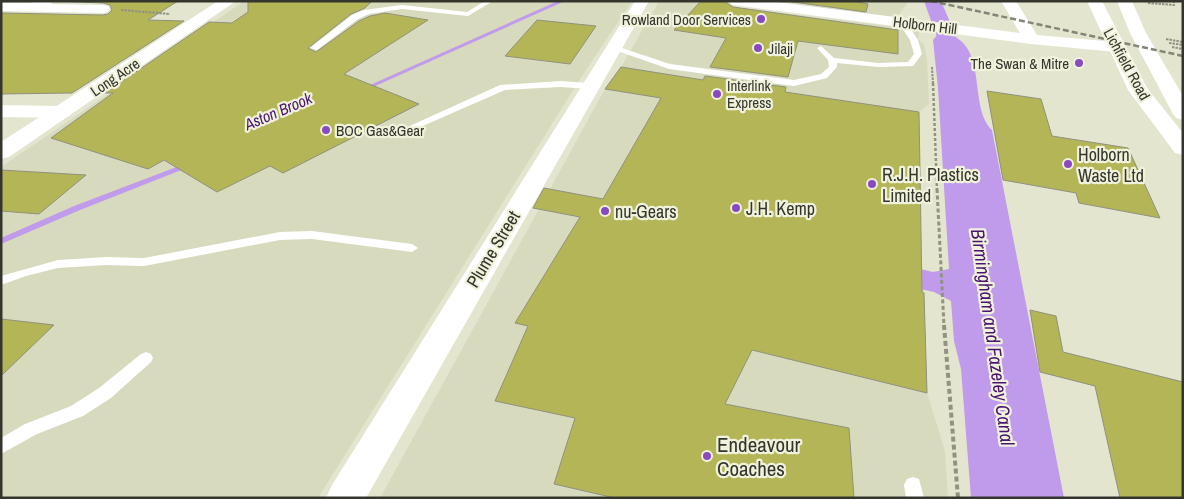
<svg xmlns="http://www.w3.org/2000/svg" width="1184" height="499" font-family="'Archivo Narrow',sans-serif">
	<rect width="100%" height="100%" fill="#e3e5cf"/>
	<path fill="#d8dabd" d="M244,1H632L582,76L318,498H1V167Z
		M671,1H686L920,30L918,39L924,44L927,59L929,104L919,112L921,268L924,293L927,393L945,451L948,498H380L605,89L621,67L658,3Z
		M765,1H909L897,17Z"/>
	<path fill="#c09beb" d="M940,32C992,40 966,104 992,130L1064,498H971L961,369L954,341L951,301L934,292L722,245H816L933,272L949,269L938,88L933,40Z"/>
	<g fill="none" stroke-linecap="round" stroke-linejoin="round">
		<path fill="#c09beb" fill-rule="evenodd" d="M558,1H565L364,91L359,90Z
			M187,163H190L194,165L80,210L1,244V238L74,206Z"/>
		<path fill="#c09beb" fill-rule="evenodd" d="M924,1H941L959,43L962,64L959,68L952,70L945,68L942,64L939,43Z"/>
	</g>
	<path fill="#b3b556" stroke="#90917e" d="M55,1H178L148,20L184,21L72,93L1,94V13L103,15L108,14L112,10L110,5L103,3Z
		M248,1H372L365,8L351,14L308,48L316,52L359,21L370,16L385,13L428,20L344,74L419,104L283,173L270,166L217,192L164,160L148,169L51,138L113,93H105L209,22L232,23L248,12Z
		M701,1H724L733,7L898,30V54L798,41L788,77L710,67L726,38L674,30Z
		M786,1H852L868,4L866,12Z
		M537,20L596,26L570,64L505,56Z
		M621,67L703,80L705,76L786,87L785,92L919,112L922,292L924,293L927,393L752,350L725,404L849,428L854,498H615L554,484L575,418L495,401L528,326L515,323L580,217L533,208L544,188L603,199L661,98L605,89Z
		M987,91L1041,99L1052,136L1128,148L1160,218L1079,203L1076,193L1003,180Z
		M1,170L86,175L39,214L1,211Z
		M1030,310L1056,316L1063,352L1183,382V498H1120L1095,386L1040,372Z
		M1,319L54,325L1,376Z"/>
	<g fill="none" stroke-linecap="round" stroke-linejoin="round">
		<path stroke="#919282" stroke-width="2" stroke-dasharray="2.5 1" stroke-linecap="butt" d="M1148,3L1174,5V1
			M121,10L170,14
			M1166,39L1183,42
			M1169,43L1183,45
			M1172,47L1183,49
			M932,67L933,84"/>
		<path stroke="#919282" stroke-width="2.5" stroke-dasharray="3 2" stroke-linecap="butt" d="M933,83L937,190"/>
		<path stroke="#919282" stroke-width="3" stroke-dasharray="4 2.5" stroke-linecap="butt" d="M937,189L944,326"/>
		<path stroke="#919282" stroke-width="4" stroke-dasharray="5 3" stroke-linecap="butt" d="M944,325L958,498"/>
		<path fill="#fff" fill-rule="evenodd" d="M485,1H493L468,16L402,9L369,14L358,19L317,50L310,48L352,15L364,10L402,5L467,12Z
			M899,20H905L918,40L922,54L913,66L878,67L837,63V67L827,78L794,86L669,69L609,48L616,46L670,64L794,80L821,74L829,67L828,60L817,48L821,46L834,58L878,63L908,62L914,54L910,40L898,22Z
			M560,81L590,83L594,86L590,89L560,87L505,90L409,132L406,133L401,130L500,85Z
			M312,231L412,244L418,248L412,252L312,239L280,240L144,266L106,265L58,268L26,276L1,285V276L58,260L106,257L144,258L280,232Z
			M146,352L151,354L153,358L151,362L111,398L83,416L37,434L1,454V438L25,424L71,406L99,388L141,354Z
			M913,477L919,479L924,498H906L904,485L907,479Z"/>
		<path fill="#fff" fill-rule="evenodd" d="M35,1H53L51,4L103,5L108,6L110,9L108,12L103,13L1,11V3H30Z
			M635,1H649L366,498H326L332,485Z
			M726,1H769L1020,33L1001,1H1016L1037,35L1116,42L1122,43L1124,47L1122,51L1116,52L1031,44L733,5Z
			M1,105L62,106L69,108L72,112L69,116L62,118L1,117Z"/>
		<path fill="#fff" fill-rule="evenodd" d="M218,1H236L9,157L1,159V142Z"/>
		<path fill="#fff" fill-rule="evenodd" d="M1087,1H1102L1147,88L1183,133V155L1175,153L1128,90Z
			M1117,1H1132L1146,33L1183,96V120L1176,118L1173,114L1130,33Z"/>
		<path stroke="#838576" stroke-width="2.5" stroke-dasharray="6 3" stroke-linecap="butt" d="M931,1L1183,56"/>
	</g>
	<g fill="#874ac0" stroke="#f1f2dc" stroke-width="2">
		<circle cx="761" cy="19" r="5"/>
		<circle cx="758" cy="48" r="5"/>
		<circle cx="1079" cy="63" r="5"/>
		<circle cx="717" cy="94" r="5"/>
		<circle cx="326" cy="130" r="5"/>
		<circle cx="1068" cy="164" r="5"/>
		<circle cx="872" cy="184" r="5"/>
		<circle cx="736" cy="208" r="5"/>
		<circle cx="605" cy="211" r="5"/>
		<circle cx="707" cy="456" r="5"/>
	</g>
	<g text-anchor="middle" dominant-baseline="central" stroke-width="4.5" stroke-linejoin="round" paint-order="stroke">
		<g font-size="15" fill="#34352c" stroke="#f1f2dc" text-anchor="start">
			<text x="751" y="19" text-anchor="end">Rowland Door Services</text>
			<text x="768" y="48">Jilaji</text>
			<text x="1069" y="63" text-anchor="end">The Swan &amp; Mitre</text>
			<text x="727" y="85">Interlink<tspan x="727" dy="17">Express</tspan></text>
			<text x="336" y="130">BOC Gas&amp;Gear</text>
		</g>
		<g font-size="15" fill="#34352c" stroke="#f1f2dc">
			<text transform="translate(925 25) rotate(7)">Holborn Hill</text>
			<text transform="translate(1127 64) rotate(61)">Lichfield Road</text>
			<text transform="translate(115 77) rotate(-34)">Long Acre</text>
		</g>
		<g font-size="16" font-style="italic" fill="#491571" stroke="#f1f2dc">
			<text transform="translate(278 111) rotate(-23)">Aston Brook</text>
		</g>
		<g font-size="18" fill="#34352c" stroke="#f1f2dc" text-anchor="start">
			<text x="1078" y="154">Holborn<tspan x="1078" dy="21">Waste Ltd</tspan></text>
			<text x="882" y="174">R.J.H. Plastics<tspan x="882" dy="21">Limited</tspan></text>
			<text x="746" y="208">J.H. Kemp</text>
			<text x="615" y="211">nu-Gears</text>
		</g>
		<g font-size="18" fill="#34352c" stroke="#f1f2dc">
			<text transform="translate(493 249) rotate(-59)">Plume Street</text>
		</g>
		<g font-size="19" font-style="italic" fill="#491571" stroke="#f1f2dc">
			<text transform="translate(993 337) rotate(82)">Birmingham and Fazeley Canal</text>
		</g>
		<g font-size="21" fill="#34352c" stroke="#f1f2dc" text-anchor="start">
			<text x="717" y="444">Endeavour<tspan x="717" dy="24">Coaches</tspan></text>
		</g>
	</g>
	<rect width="1184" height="499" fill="none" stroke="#34352c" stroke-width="5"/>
</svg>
